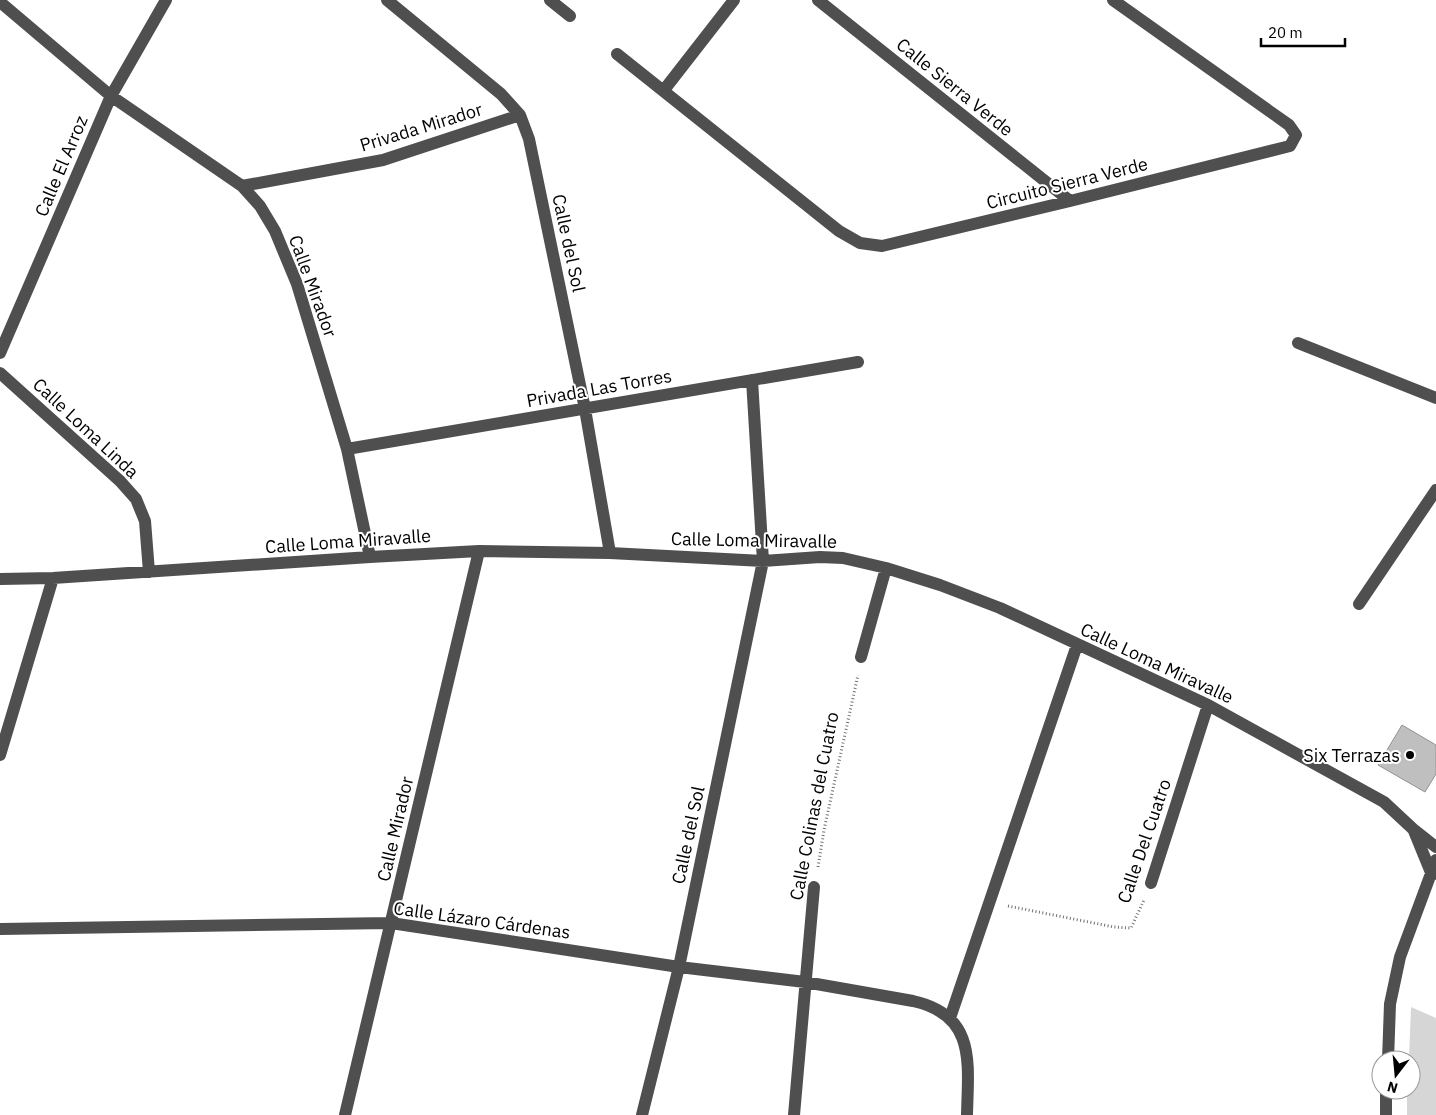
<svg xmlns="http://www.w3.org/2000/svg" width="1436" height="1115" font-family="'IBM Plex Sans',sans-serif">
	<rect width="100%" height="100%" fill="#fff"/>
	<path fill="#d6d6d6" d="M1411,1007L1436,1018V1115H1407V1090H1411V1060H1409Z"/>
	<path fill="#bfbfbf" stroke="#939393" d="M1402,725L1436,745V774L1425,792L1378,765Z"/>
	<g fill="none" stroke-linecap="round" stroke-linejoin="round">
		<path stroke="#717171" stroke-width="3" stroke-dasharray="1 2.5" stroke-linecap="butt" d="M818,867L824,830L858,675
			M1008,906L1114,927L1131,928L1144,900"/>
		<path stroke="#4f4f4f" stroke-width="12" d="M387,0L501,94L520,115L529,139L585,409L610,553
			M550,0L570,16
			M818,0L1070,201
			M0,2L111,96L242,186L260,206L275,231L297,284L347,449L370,557
			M617,54L839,231L860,243L882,246L1070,201L1290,146L1296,135L1289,125L1113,0
			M664,90L734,0
			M242,186L383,160L520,115
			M1298,343L1436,398
			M0,353L111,96L166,0
			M0,373L120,481L136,499L145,521L149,572
			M347,449L858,362
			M0,579L53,578L370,557L479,551L610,553L763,561L820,557L843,558L886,568L940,585L1000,608L1208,705L1384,802L1413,829L1436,847
			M1359,604L1436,490
			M861,657L886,568
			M0,755L53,578
			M1414,831L1432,875
			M1151,883L1208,705
			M0,929L391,923L679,967L805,982L913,1001C977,1015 968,1064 967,1115
			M950,1018L1077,645
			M1388,1060L1390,1004L1400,957L1436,860
			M345,1115L479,551
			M642,1115L679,967L763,561L752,380
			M794,1115L814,887
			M1386,1115V1090"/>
	</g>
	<circle fill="#000" stroke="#fff" stroke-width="2" cx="1410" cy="755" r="5"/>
	<g text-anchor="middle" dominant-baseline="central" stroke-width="4" stroke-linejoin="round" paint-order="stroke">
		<g font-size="18" fill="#000" stroke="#fff">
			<text transform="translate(955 87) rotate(39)">Calle Sierra Verde</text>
			<text transform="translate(421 127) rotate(-17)">Privada Mirador</text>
			<text transform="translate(61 166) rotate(-67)">Calle El Arroz</text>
			<text transform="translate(1067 183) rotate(-14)">Circuito Sierra Verde</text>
			<text transform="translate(569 243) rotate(78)">Calle del Sol</text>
			<text transform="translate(313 286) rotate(70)">Calle Mirador</text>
			<text transform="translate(599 388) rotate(-10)">Privada Las Torres</text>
			<text transform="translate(86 428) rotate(43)">Calle Loma Linda</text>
			<text transform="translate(754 540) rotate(1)">Calle Loma Miravalle</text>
			<text transform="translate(348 541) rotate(-4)">Calle Loma Miravalle</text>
			<text transform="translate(1157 663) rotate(25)">Calle Loma Miravalle</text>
			<text transform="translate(814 806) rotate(-79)">Calle Colinas del Cuatro</text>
			<text transform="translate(395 829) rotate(-77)">Calle Mirador</text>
			<text transform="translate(688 835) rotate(-78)">Calle del Sol</text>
			<text transform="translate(1144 841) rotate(-71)">Calle Del Cuatro</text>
			<text transform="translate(482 920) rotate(8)">Calle Lázaro Cárdenas</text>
		</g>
		<g font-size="18" fill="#000" stroke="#fff" text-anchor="end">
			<text x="1400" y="755">Six Terrazas</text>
		</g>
	</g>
	<g transform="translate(1396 1075) rotate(196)"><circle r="24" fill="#ffffff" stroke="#999999"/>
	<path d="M0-4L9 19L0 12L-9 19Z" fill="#000000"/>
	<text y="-8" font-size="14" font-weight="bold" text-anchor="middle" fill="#000000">N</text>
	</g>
	<path d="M1261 38v8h84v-8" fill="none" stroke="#000000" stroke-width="2.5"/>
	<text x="1268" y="38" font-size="15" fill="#000000" stroke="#ffffff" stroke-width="4" paint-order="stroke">20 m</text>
</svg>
